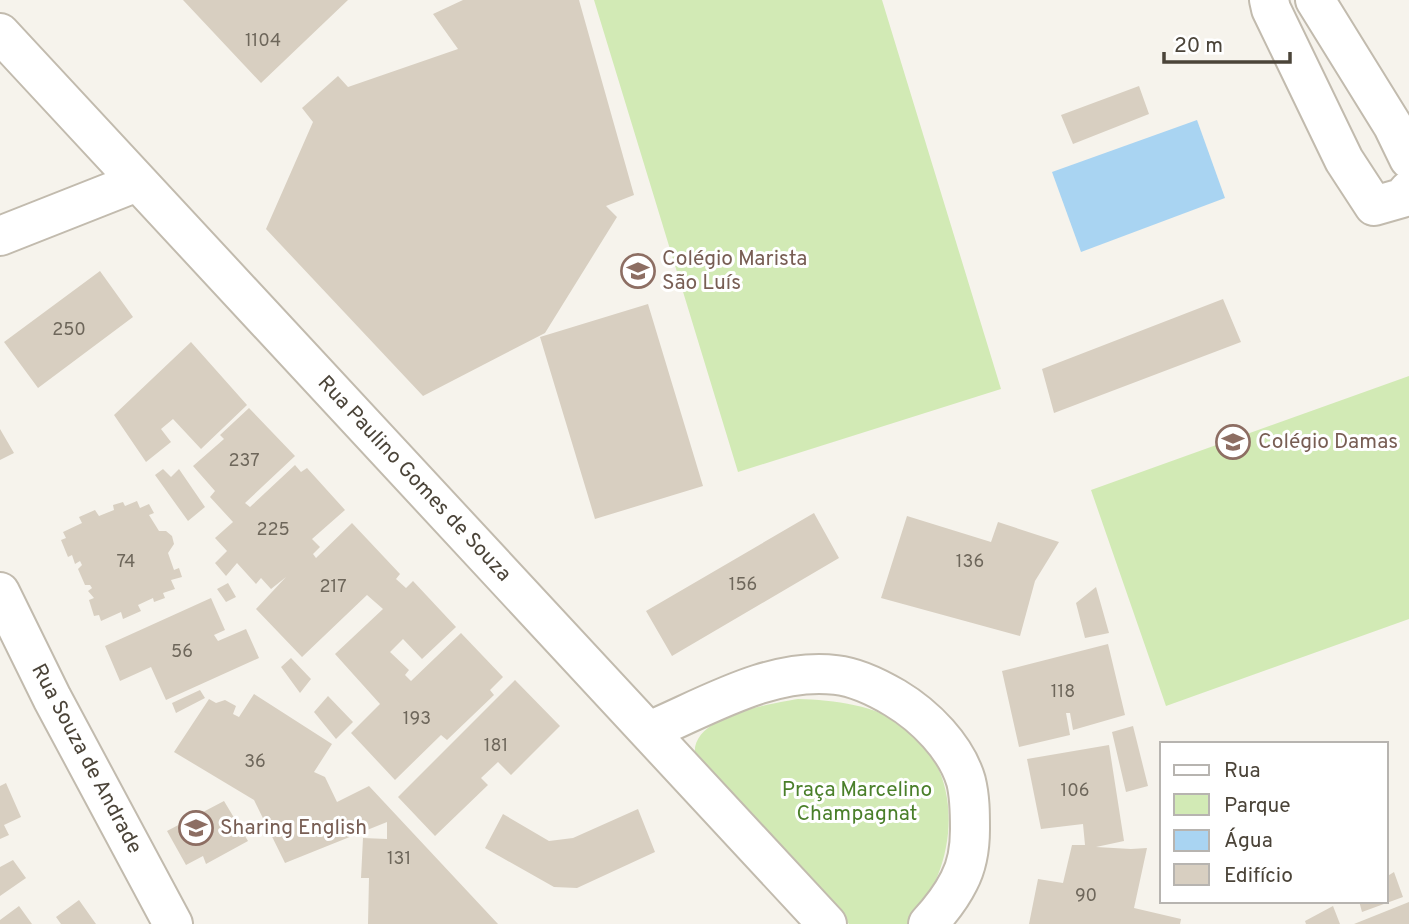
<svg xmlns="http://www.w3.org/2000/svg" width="1409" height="924" font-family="Overpass,sans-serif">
	<rect width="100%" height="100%" fill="#f6f3ec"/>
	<path fill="#d2eab5" d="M594,0H882L1001,389L738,472Z
		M1409,376V619L1166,706L1091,490Z
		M798,699C834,700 877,705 906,727C968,776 957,870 908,924H849L695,755C690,716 770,704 798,699Z"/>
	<path fill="#a9d4f2" d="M1197,120L1225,198L1081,252L1052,172Z"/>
	<path fill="#d8cfc1" d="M183,0H348L261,83Z
		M463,0H579L634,195L606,206L617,217L545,333L423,396L266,229L313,122L302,108L338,76L348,87L458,49L433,14Z
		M1139,86L1149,114L1073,144L1061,115Z
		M100,271L133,317L38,388L4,342Z
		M1223,299L1241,342L1054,413L1042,369Z
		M648,304L703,486L595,519L540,337Z
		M191,342L247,405L201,449L173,419L161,429L171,442L146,462L114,415Z
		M249,408L295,456L245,503L250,507L295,465L301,472L307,468L345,510L312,539L320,547L313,554L316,558L352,523L400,574L396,579L406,588L413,581L456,627L422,659L403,639L390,652L409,670L405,675L411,681L461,633L503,677L490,690L494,695L447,740L441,735L395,780L351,733L380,704L335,654L383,609L367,595L302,657L256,609L286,577L271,589L261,578L256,584L237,563L226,576L215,563L227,551L215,538L233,522L210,497L215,491L193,466L224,439L220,435Z
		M0,429L14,453L0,460Z
		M163,469L171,477L179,469L205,507L188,521L155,475Z
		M137,501L140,508L149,504L154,513L149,515L159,531H166L172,536L174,544L168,553L174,570L179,568L182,577L171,580L175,589L163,593L165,598L154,602L153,598L138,605L141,611L123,619L121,612L101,621L99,615L94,616L89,600L94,598L88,591L92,588L90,585H85L78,569L82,565L80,561L75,564L72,555L68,557L61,540L66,538L63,532L82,523L79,517L95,510L99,516L114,510L113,505L123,502L125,506Z
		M814,513L839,558L672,656L646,611Z
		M907,516L991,542L998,522L1059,542L1035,581L1020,636L881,598Z
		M228,583L236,597L226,602L217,589Z
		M1096,587L1109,633L1085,638L1076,603Z
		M211,598L225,630L214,635L218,641L246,629L259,658L166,700L151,667L120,681L105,646Z
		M1108,644L1125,715L1073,730L1070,713H1066L1070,735L1019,747L1002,671Z
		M291,658L311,679L300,693L281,667Z
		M515,680L560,726L511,775L498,762L481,778L488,785L435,836L398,797Z
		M200,690L205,698L176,713L172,703Z
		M254,694L332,744L314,772L325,777L337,802L369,786L498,924H368L369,878H361L363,838L387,839V822L285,863L254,800L174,752L209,699L216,703L225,700L236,706L233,714L239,717Z
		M328,696L353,722L336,739L314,712Z
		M1133,726L1148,786L1126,792L1112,732Z
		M1109,745L1124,841L1096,847L1131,849L1147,848L1134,908L1181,919L1180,924H1029L1038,879L1063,883L1072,845H1085L1083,824L1041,829L1027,759Z
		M6,783L21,817L4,825L9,835L0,839V786Z
		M224,801L248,841L206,864L203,856L186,865L167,831Z
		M638,809L655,852L577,888L554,887L485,848L503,814L549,841L573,838Z
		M13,860L26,878L0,896V867Z
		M1394,872L1403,897L1362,912L1359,901H1386V877Z
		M79,900L96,924H61L56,917Z
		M1409,902V924H1354Z
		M19,906L32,924H0V920Z
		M1333,906L1340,924H1306L1305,921Z"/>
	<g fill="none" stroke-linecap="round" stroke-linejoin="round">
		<g stroke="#c2bbae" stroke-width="42">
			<path id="minor" d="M1269,0L1271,9L1344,160L1374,206L1402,198L1409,190
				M1315,0L1393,126L1409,159
				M0,33L827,924
				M0,236L137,182
				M0,592L52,698L173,924
				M649,731C706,707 771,667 836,675C855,677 878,688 895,698C925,716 956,747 966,781C970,797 970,813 970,829C970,846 967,866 959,881C951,897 940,911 928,924"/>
		</g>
		<use href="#minor" stroke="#fff" stroke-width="38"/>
	</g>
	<defs>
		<g id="school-ring" transform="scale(1.75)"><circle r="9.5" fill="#fff" stroke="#8d6e63" stroke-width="1.5"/><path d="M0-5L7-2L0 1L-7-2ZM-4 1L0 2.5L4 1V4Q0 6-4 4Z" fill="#8d6e63"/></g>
	</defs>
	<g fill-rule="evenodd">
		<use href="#school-ring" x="638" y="271"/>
		<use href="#school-ring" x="1233" y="442"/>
		<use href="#school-ring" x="196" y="828"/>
	</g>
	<g text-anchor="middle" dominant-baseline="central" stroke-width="6" stroke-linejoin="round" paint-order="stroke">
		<g font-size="18" fill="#6e675b">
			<text x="263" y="41">1104</text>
			<text x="69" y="330">250</text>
			<text x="244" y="461">237</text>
			<text x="273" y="530">225</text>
			<text x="126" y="562">74</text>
			<text x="970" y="562">136</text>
			<text x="743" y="585">156</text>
			<text x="333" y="587">217</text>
			<text x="182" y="652">56</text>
			<text x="1063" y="692">118</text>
			<text x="417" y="719">193</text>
			<text x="496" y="746">181</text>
			<text x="255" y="762">36</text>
			<text x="1075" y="791">106</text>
			<text x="399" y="859">131</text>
			<text x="1086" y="896">90</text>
		</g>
		<g font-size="21" fill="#785e54" stroke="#fff" text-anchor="start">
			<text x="662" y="259">Colégio Marista<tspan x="662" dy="24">São Luís</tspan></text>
			<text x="1258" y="442">Colégio Damas</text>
			<text x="220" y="828">Sharing English</text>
		</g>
		<g font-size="21" fill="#4b4439" stroke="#fff">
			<text transform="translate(414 479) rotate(47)">Rua Paulino Gomes de Souza</text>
			<text transform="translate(86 759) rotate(62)">Rua Souza de Andrade</text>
		</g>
		<g font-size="21" fill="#4a7f2a" stroke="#fff">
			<text x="857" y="790">Praça Marcelino<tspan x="857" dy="24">Champagnat</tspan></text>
		</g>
	</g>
	<rect x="1160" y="742" width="228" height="161" fill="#ffffff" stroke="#b7b4b0" stroke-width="2"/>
	<rect x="1174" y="765" width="35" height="10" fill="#ffffff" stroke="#b7b4b0" stroke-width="2"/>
	<text x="1224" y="777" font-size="21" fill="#4b4439">Rua</text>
	<rect x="1174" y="794" width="35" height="21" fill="#d2eab5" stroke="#b7b4b0" stroke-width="2"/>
	<text x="1224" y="812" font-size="21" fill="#4b4439">Parque</text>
	<rect x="1174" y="830" width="35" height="21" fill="#a9d4f2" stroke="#b7b4b0" stroke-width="2"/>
	<text x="1224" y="847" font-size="21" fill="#4b4439">Água</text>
	<rect x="1174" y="864" width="35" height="21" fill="#d8cfc1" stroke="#b7b4b0" stroke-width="2"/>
	<text x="1224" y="882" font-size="21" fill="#4b4439">Edifício</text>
	<path d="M1164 52v10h126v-10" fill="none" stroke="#4b4439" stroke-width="3.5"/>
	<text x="1174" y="52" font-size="21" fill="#4b4439" stroke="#ffffff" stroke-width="5" paint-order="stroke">20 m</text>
</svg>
